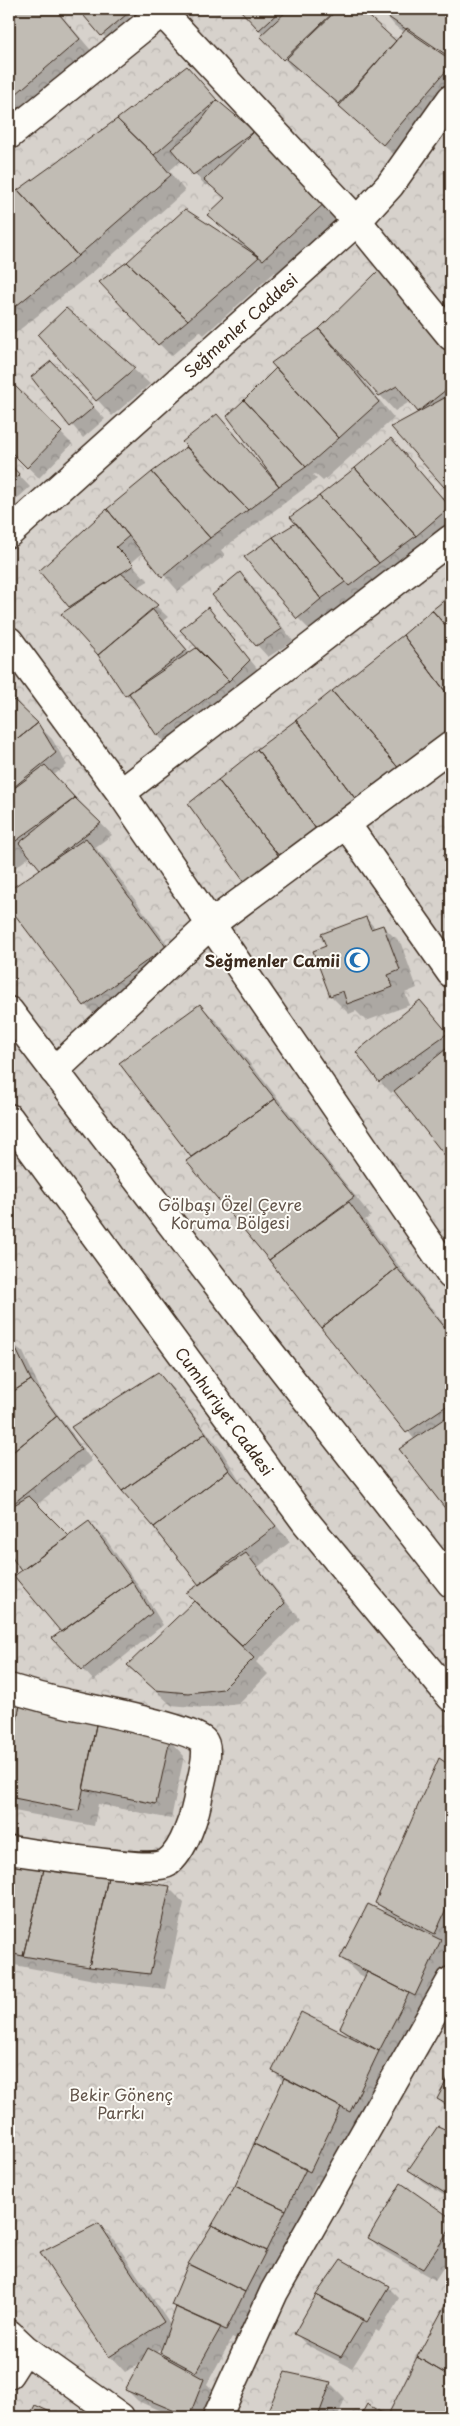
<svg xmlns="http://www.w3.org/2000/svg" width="460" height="2426" font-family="'Playpen Sans',sans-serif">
	<defs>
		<pattern id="park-crowns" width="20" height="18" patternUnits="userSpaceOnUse" patternTransform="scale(1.25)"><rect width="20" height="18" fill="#d7d2cc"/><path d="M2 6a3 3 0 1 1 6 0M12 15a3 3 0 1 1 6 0" fill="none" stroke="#b9b4af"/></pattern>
	</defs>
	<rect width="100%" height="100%" fill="#f1efea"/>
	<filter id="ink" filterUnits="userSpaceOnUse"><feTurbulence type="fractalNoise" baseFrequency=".02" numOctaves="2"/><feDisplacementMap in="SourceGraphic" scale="10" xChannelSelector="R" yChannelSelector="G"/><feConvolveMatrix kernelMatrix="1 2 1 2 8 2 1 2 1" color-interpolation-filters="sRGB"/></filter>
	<g filter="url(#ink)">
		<path fill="url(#park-crowns)" stroke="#897e75" d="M9,9H451V2417H9Z"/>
		<path fill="#0003" fill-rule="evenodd" d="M9,9H56L95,55L9,128Z
			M80,9H122L137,26L113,46Z
			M240,9H359L396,42L405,32L395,26L381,9H451V98L400,160L297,68L295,71Z
			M187,68L224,108L253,132L342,217L279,275L275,272L204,335L200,331L171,356L101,283L244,247L208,215L226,199L209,183L206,186L182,160L169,171L185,191L93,272L9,338V200Z
			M395,287L451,353V493L445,486L420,412L411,401L395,411L364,378L362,379L394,418L323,481L315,474L313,475L317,479L221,550L225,555L178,591L144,552L131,563L148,581L137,588L168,617L163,621L190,653L208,661L209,659L208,608L260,672L173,751L158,736L139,706L126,695L69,606L153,473L187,447L217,416L264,468L265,467L278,368L273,363L320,330Z
			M66,310L150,384L112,416L40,335Z
			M62,374L105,419L83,438L33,377Z
			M13,385L72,444L39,478L9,449V389Z
			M391,440L451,507V534L361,597L358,593L309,629L298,618V524Z
			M9,465L30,487L9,506Z
			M240,574L251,585L293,641L268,657L257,645Z
			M451,598V762L189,804Z
			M9,689L24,711L52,739L67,765L54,775L112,835L94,848L104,857L183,966L103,1023L85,1005L9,905V892L42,870L31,856L9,872Z
			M366,918L376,929L383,926L401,944L417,988L405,993L410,1005L366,1021L356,1011L349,1014L331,996L315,952L327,947Z
			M420,1001L451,1037V1160L395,1090L391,1093L380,1081Z
			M200,1005L218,1023L371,1216L365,1220L413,1285L451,1333V1515L400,1450L415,1440L188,1161L193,1157L121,1064Z
			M9,1341L23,1352L42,1393L92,1461L36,1505L69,1537L89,1522L105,1538L146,1597L163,1625L94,1681L54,1638L63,1632L9,1551Z
			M158,1373L173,1389L221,1450L244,1487L290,1542L258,1567L300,1619L256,1662L268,1674L239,1704L204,1708L171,1705L129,1665L196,1601L200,1585L73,1428Z
			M9,1704L97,1721L169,1740L184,1756L171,1819L98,1804L94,1826L9,1810Z
			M440,1760L451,1768V1948L444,1945L451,1952V1966L430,2011L420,2005L326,2186L317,2182L238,2341L232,2338L207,2384L215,2392L205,2417H174L138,2401L127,2390L143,2361L125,2372L110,2356L98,2225L114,2240L171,2326L177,2309L173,2304L236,2186L284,2082L273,2071L352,2039L341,2028L366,1978L357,1973L341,1958L389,1915L377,1903ZM163,2348L161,2353L168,2360L155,2353Z
			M9,1862L169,1888L184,1903L165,1989L105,1982L9,1964Z
			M451,2075V2112L438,2099Z
			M439,2127L451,2134V2200L422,2181L410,2170Z
			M401,2185L451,2219V2256L435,2280L381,2249L370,2238Z
			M388,2287L399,2298L379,2332L376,2330L352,2368L307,2345L296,2334Z
			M451,2297V2417H395L390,2413Z
			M286,2374L330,2383L345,2398L338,2417H266Z"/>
		<path fill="#c1bcb4" stroke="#3b2a1e" d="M9,9H55L80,39L9,100Z
			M78,9H122L127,14L101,36Z
			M239,9H282L259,30Z
			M289,9H337L283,60L260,36Z
			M338,9H361L396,41L339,104L286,59Z
			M379,9H451V60L378,10Z
			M407,28L451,58V65L383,145L339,106Z
			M187,66L217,100L154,155L117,119Z
			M217,100L254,131L193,175L171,149L193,131Z
			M117,119L154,155L171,175L78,256L18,190Z
			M254,131L328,200L263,260L207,215L225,198L204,180Z
			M18,190L78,256L11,310L9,308V199Z
			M185,209L259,257L188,320L127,262Z
			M127,262L188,320L158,345L99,282Z
			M379,270L451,354V386L418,412L397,386L379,396L319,329Z
			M66,308L135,368L96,401L38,335Z
			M319,329L379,402L339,438L271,363Z
			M51,361L94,407L70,427L31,377Z
			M276,368L339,438L306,467L244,400Z
			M13,384L62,432L27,468L9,450V388Z
			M448,396L451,400V482L444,487L391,427Z
			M244,400L306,467L279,486L227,416Z
			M217,414L279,486L248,510L182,442Z
			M391,438L450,507L416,536L355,468Z
			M186,447L248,510L210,538L152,472Z
			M9,463L20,475L9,485Z
			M355,468L416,536L379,563L319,496Z
			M152,472L210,538L162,577L107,509Z
			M319,496L379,563L349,586L290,517Z
			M107,509L129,536L116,547L134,565L69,607L39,571Z
			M296,523L345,582L321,599L273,537Z
			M273,537L321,599L297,619L244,557Z
			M240,572L282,629L256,646L212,595Z
			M121,573L158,605L98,655L61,614Z
			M451,595V632L432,610Z
			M208,607L250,660L229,681L180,630Z
			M152,609L187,650L125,696L98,655Z
			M432,610L451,632V699L403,635Z
			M403,635L451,699V734L402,772L332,691Z
			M196,648L229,681L157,736L129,693Z
			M332,691L402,772L360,805L296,720Z
			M14,700L38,723L9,746V704Z
			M296,720L360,805L319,833L257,749Z
			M38,723L56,753L9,791V746Z
			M257,749L319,833L283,861L218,780Z
			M45,765L75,798L9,846V792Z
			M218,780L283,861L245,883L188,804Z
			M75,798L101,823L40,869L19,843Z
			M86,838L166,947L84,1006L9,907V890Z
			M451,851V866L443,856Z
			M366,917L371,929L383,925L400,970L388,975L393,987L347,1004L343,991L330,996L313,951L326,946L321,934Z
			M420,1000L448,1033L379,1082L356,1052Z
			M200,1004L275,1099L191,1157L119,1063Z
			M451,1045V1154L446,1157L394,1091Z
			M275,1099L354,1197L269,1260L186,1161Z
			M349,1202L397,1268L321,1328L269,1260Z
			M397,1268L451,1335V1403L406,1433L321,1328Z
			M11,1339L31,1380L9,1394V1341Z
			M158,1372L206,1433L122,1491L71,1427Z
			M31,1380L57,1416L9,1455V1394Z
			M451,1414V1516L399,1449Z
			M57,1416L81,1449L9,1507V1455Z
			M206,1433L229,1470L154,1527L122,1491Z
			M229,1470L276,1526L199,1585L154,1527Z
			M29,1496L69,1536L21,1571L9,1553V1508Z
			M89,1521L132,1581L61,1632L14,1576Z
			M246,1553L285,1603L242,1646L186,1593Z
			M132,1581L152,1613L82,1670L52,1638Z
			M194,1601L254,1658L223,1689L188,1693L155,1690L127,1665Z
			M9,1703L20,1705L9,1755Z
			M20,1705L97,1720L79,1811L9,1797V1755Z
			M97,1720L170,1739L156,1804L83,1789Z
			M439,1758L451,1766V1899L435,1934L375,1903Z
			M9,1860L45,1865L23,1956L9,1953Z
			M45,1865L108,1877L89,1967L23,1956Z
			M108,1877L170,1886L150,1974L89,1967Z
			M368,1904L441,1940L415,1996L340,1958Z
			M367,1972L409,1993L379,2051L340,2028Z
			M301,2012L379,2051L350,2112L272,2071Z
			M451,2072V2107L437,2099Z
			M284,2078L341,2107L310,2172L254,2144Z
			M438,2126L451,2132V2197L408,2170Z
			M254,2144L306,2169L286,2210L235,2186Z
			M401,2183L451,2218V2228L423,2269L368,2238Z
			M235,2186L286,2210L266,2251L212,2225Z
			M99,2223L164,2322L109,2357L40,2253Z
			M212,2225L266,2251L245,2292L188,2264Z
			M341,2259L389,2286L367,2322L316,2295Z
			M188,2264L245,2292L226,2330L171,2305Z
			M316,2295L364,2319L341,2357L294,2334Z
			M449,2298L451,2299V2377L417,2357Z
			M176,2307L221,2327L196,2372L160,2353Z
			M148,2348L204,2379L189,2417L125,2390Z
			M417,2357L451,2377V2417H395L389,2413Z
			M285,2372L331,2382L318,2417H265Z
			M367,2404L389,2417H360Z
			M35,2405L61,2417H29Z"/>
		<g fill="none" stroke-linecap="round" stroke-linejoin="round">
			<g stroke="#3b2a1e" stroke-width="31">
				<path id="minor" d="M162,9V12L357,221L451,336
					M9,135L162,12
					M9,641L121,793L451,1275
					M121,793L451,539
					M346,824L451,973
					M54,1071L211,924L451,746
					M9,1688C26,1693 43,1698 60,1702C85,1708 189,1727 203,1741C211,1749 201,1780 199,1792C196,1813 184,1851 167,1863C152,1873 33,1853 9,1850
					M9,2334L25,2349L9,2374
					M25,2349L120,2417
					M217,2417L274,2292L451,1981"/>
			</g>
			<g stroke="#3b2a1e" stroke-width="31">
				<path id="tertiary" d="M9,533L357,221L390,185L451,99"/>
			</g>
			<g stroke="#3b2a1e" stroke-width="31">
				<path id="secondary" d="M9,1011L253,1331L451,1583
					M9,1118L305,1521L451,1697"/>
			</g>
			<use href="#minor" stroke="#fdfcf7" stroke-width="28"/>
			<use href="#tertiary" stroke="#fdfcf7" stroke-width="28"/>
			<use href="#secondary" stroke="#fdfcf7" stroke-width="28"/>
		</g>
	</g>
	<defs>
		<g id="mosque-ring" transform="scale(1.25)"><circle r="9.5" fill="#fdfcf7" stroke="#1f6fb2" stroke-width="1.5"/><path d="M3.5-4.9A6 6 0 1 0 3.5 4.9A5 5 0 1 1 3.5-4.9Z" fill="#1f6fb2"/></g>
	</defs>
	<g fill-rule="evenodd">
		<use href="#mosque-ring" x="357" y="960"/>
	</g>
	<g text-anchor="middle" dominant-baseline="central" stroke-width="4" stroke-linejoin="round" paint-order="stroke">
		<g font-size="16" fill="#3b2a1e" stroke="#fdfcf7">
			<text transform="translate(240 325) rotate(-42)">Seğmenler Caddesi</text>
			<text transform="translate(225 1411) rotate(54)">Cumhuriyet Caddesi</text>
		</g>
		<g font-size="16" font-weight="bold" fill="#3b2a1e" stroke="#fdfcf7" text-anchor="end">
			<text x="340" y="960">Seğmenler Camii</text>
		</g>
		<g font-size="16" fill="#62544a" stroke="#fdfcf7">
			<text x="230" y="1204">Gölbaşı Özel Çevre<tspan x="230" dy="18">Koruma Bölgesi</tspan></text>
			<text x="121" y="2094">Bekir Gönenç<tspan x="121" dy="18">Parrkı</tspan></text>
		</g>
	</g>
	<rect width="460" height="2426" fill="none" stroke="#fdfcf7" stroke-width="30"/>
	<rect x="15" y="15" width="430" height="2396" fill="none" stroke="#3b2a1e" stroke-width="2" filter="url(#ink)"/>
</svg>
